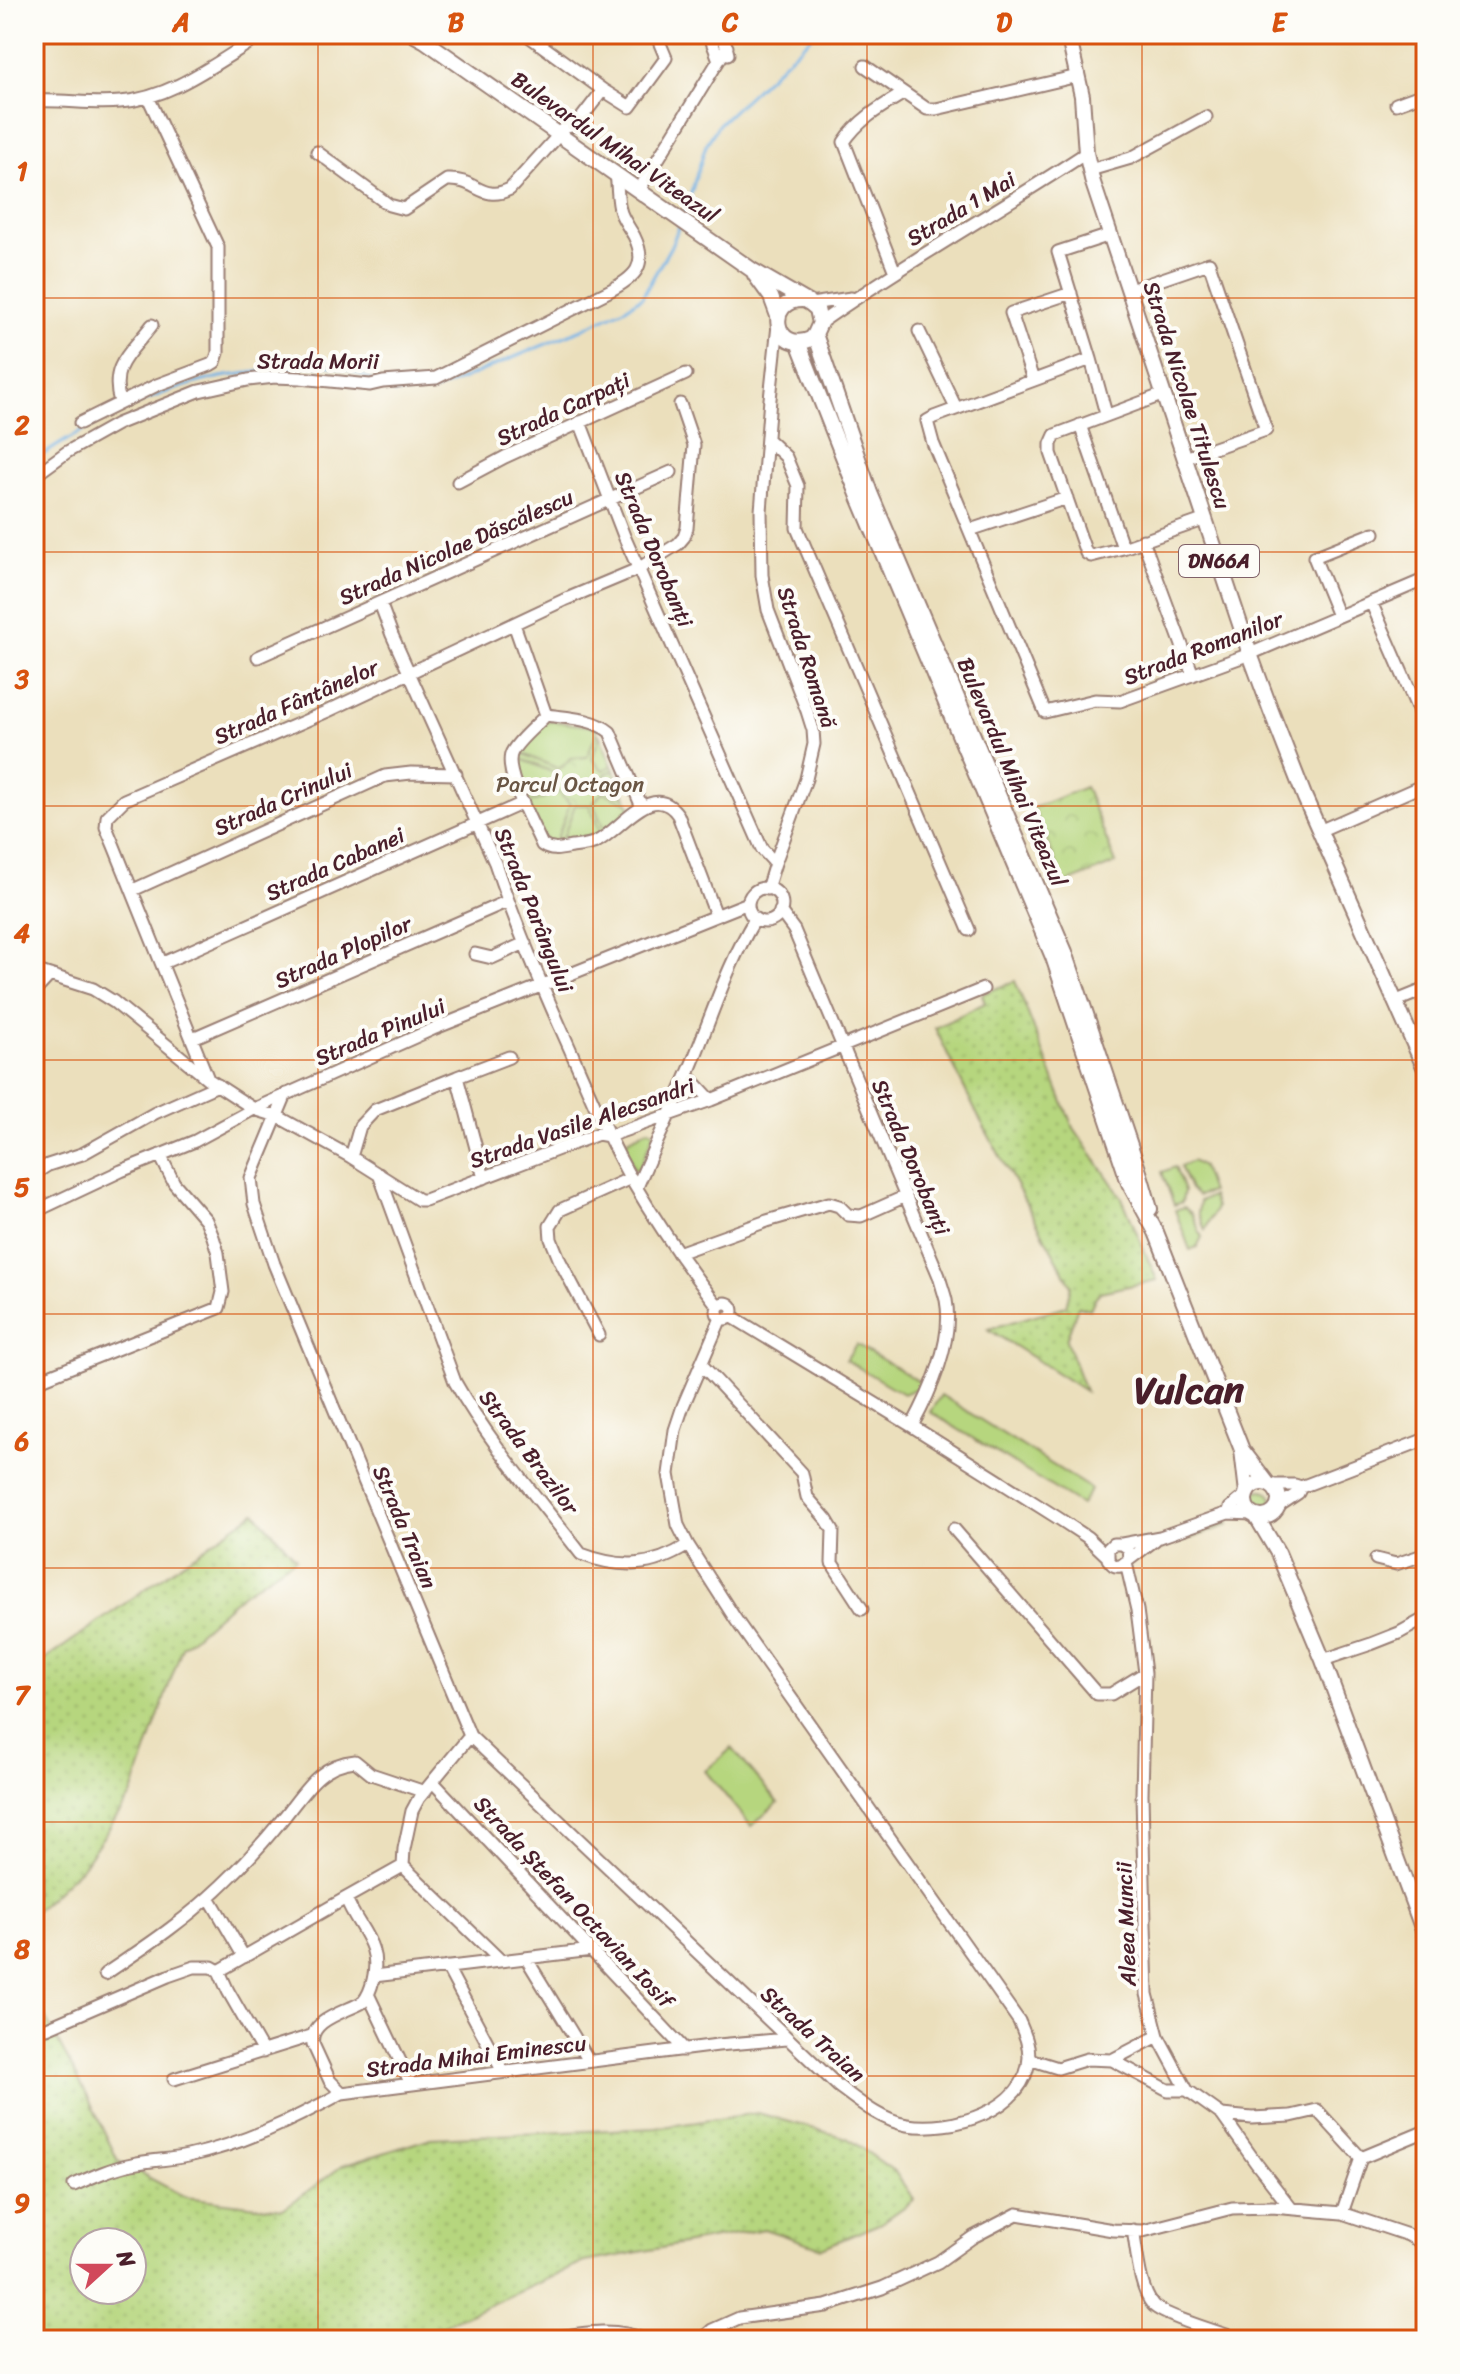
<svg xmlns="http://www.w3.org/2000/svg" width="1460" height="2374" font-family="Sriracha,sans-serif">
	<defs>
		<pattern id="grass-dots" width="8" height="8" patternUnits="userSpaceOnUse" patternTransform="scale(2)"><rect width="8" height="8" fill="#b6d67e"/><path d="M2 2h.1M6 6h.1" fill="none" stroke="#9eb76d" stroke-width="1.8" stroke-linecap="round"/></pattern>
		<pattern id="park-crowns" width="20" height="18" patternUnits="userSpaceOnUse" patternTransform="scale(2)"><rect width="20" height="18" fill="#b6d67e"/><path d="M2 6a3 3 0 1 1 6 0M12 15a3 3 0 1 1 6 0" fill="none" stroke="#9eb76d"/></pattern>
	</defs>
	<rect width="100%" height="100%" fill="#fdfcf7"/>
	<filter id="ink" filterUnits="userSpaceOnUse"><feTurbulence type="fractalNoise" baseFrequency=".0125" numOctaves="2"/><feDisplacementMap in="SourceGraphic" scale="16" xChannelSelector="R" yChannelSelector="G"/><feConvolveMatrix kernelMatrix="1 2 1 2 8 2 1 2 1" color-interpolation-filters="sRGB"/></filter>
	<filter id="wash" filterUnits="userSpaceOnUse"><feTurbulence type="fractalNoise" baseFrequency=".006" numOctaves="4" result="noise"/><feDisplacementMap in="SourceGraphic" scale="32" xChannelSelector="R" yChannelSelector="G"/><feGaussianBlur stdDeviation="1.8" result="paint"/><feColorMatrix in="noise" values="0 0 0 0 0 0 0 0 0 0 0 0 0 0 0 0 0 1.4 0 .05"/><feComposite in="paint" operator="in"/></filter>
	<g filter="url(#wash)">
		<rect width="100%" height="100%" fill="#ebdfbc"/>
		<path fill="url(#grass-dots)" stroke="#807a54" stroke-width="2" fill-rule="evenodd" d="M1015,981L1072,1125L1122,1198L1157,1280L1100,1292L1095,1298L1090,1309L1078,1306L1066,1340L1085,1391L988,1329L1066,1306L1071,1285L977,1114L935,1028L985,1003L982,994Z
			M255,1512L296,1558L242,1594L182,1647L131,1796L83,1866L34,1913V1662L43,1661Z
			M34,1997L89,2099L118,2161L185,2197L283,2209L342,2166L431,2138L656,2128L758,2113L847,2138L895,2172L914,2200L881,2223L822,2248L764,2229L585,2262L442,2326L403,2340H34ZM84,2242H132V2290H84Z"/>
		<path fill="url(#park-crowns)" stroke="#807a54" stroke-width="2" d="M595,727L631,808L601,834L554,846L527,801L514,771L516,751Z
			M1085,787L1116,863L1065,884L1033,808Z"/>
		<path fill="#b6d67e" stroke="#807a54" stroke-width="2" d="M553,721L595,727L597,731L587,757L571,758L559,769L516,751L545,722Z
			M600,736L612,766L603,770L592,759Z
			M514,756L557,774V787L526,799L514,771Z
			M614,770V771L626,797L605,788V774Z
			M558,792L570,804L554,846L546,843L528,804Z
			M603,792L628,803L631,808L605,831L593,803Z
			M575,805H589L601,834L595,838L560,846Z
			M648,1129L653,1131V1135L640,1168L634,1170L624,1144L626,1141Z
			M1192,1161L1202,1167L1211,1192L1198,1196L1190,1190L1180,1166Z
			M1175,1167L1184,1191L1182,1202L1174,1205L1162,1172Z
			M1212,1196L1216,1208L1205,1230L1198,1213L1200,1201Z
			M1184,1207L1192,1214L1202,1237L1197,1247L1190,1250L1175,1210Z
			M856,1344L925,1385L903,1394L846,1360Z
			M941,1395L1091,1489L1081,1505L930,1412Z
			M1252 1500a10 10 0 1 1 20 0a10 10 0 1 1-20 0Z
			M1228,1522L1229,1525L1149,1553L1148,1550Z
			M732,1748L778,1803L751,1826L705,1771Z"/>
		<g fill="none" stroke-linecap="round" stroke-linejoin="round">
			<path stroke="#71b1e5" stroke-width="3" d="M684,215L706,145L719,124L814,34
				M381,386L394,393L434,391L582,329L624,309L642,297L672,244L679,226
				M34,461C88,424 152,392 216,378C232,375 249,373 265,371C304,365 334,358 371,380"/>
		</g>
	</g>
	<g filter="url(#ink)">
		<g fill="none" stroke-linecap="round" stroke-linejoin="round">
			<g stroke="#9a7f74" stroke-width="15">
				<path id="minor" d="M709,34L719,60
					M723,34L728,54
					M865,66L927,109H936L1078,76
					M603,90L630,107L666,58L658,39L669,34
					M34,101C63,99 91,105 120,102C174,98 219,60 264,34
					M1396,104L1426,93
					M317,152L389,205L404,209L447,180C476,178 482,203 510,189L566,127L576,125L603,90L526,34
					M1090,170L1131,158L1206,117
					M639,190L727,47
					M1110,235L1058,252L1091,359L934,417L927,421L933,443L1045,712L1095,700L1120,701L1250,654L1426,579
					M895,272L844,142C859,119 881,107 904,93
					M1130,290L1209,263L1266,430L1185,458
					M811,304L851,298
					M820,323C906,262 998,211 1086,153
					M919,331L956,408
					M1091,359L1106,414
					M1033,380L1011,313L1071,293
					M1164,394L1055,435L1051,444V453L1086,553L1091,556L1123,548L1206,519
					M120,402C109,365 131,353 152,325
					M580,422L624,536L762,849L775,863
					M80,423L157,385L210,365L215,362L218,353V247L148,97
					M1080,425L1123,548
					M767,439L786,457L798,486L797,528L969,930
					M34,476L67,452L117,424L199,391L248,380L275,377L300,378L370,385L383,382L436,378L609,291C634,278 649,266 634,236C630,229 624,221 621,213C617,202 618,187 616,174
					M458,482L505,457L686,374
					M970,530L1067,498
					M1143,540L1193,675
					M1371,602L1426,728
					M380,603L392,635L495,863C515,924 540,982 566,1040C587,1087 606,1135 631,1179C657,1223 686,1266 718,1306
					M1338,616L1314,557L1374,533
					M514,624L546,715
					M258,657L671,472
					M546,715C536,726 519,739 512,752C502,770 534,826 542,845C552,852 561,849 572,847C580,846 589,845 596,842C621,830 653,779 678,815L716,915
					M546,715C568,718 593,718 610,732L642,807
					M1319,831L1426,784
					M748 905a17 17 0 1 1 34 0a17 17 0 1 1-34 0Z
					M767,889L775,863L806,779L814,744L813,730L807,711L768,610L762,575L761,511L770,399L778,325
					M133,890L385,776L411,773L456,774
					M780,911L794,930L939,1276C941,1284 944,1292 946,1300C954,1341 931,1391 912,1426
					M475,954L492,958L525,943
					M163,963L523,803
					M34,970L93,989L114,1002L208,1079L254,1109L277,1116L351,1157L419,1200H425L598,1134L609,1136L711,1100L983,989
					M34,992L50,975
					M1394,1002L1426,989
					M193,1038L508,901
					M687,1074L711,1100
					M457,1077L509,1057
					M208,1079L114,846L106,827L107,817L124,800L328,711L564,600L638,569L678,544L684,537L687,528L694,445L680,404
					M286,1094L251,1178L254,1204L274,1264L470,1736L838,2086C858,2101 882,2121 907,2125C951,2132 1027,2111 1029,2057C1029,2043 1024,2033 1019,2021L736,1620L688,1545L678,1525L669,1474L675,1430L683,1406L721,1318
					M351,1157L360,1126L375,1110L457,1077L484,1178
					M34,1174L48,1165L82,1154L155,1113L218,1085
					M379,1174L455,1382C490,1444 538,1498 581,1554C621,1569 652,1568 688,1545
					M637,1187C653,1149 671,1112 688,1073C710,1022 726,967 755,919
					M34,1212L121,1171L195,1141L254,1109L433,1029L748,903
					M678,1253L767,1221L829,1203L839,1206L848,1215L861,1216L906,1196
					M717 1311a8 8 0 1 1 16 0a8 8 0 1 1-16 0Z
					M731,1316L912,1426L1058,1518L1087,1537L1107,1556
					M599,1335L560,1261L551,1239L550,1226L560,1210L631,1178
					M701,1364L802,1473L807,1497L827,1520L833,1530L832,1563L862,1609
					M34,1382L219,1308L223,1292L218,1253L213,1237L206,1220L174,1183L160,1155
					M1271,1485H1295L1301,1487
					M1277,1507L1298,1493L1301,1487L1426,1439
					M1228,1513L1230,1508L1246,1495
					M954,1529L1097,1694H1111L1145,1673
					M1122,1544L1160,1537L1228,1513L1253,1514
					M1129,1558L1128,1548L1122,1544H1113L1108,1549V1559C1112,1564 1113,1567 1120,1566C1123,1565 1149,1544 1155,1540
					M1376,1559L1396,1564L1426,1554
					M1323,1660L1371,1644L1399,1633L1426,1618
					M470,1736L419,1798L412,1811L404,1849L403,1866L346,1898C357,1928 382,1943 373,1980C371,1989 369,1995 363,2002C346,2012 308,2020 313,2044L330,2081L342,2093L718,2045L786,2039
					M433,1782L685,2050
					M403,1866L501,1961
					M209,1897L244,1957
					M526,1958L589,2061
					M447,1967L503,2072
					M219,1971L228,1991L263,2052
					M105,1974C127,1959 150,1944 171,1928C214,1896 252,1857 285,1816C305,1791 320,1764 355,1761L371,1774L425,1792
					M374,1976L592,1950
					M369,1996L411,2084
					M47,2028L168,1976L194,1967H212L219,1971L346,1898
					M1158,2036L1187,2090L1222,2115L1252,2118L1291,2116L1317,2110L1361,2158
					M1029,2059L1058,2068L1087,2059L1112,2060L1158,2036L1147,1994L1145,1924L1142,1794L1145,1673L1137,1610L1126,1563
					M1112,2060L1168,2090H1187
					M174,2079L311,2036
					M1222,2115L1256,2163L1291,2208
					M74,2185C94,2176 112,2168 132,2164C151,2160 169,2160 188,2156C243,2144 293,2120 342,2093
					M1342,2213L1408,2235L1426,2245
					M1133,2230C1137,2251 1139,2288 1153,2305C1163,2316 1224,2334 1242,2340
					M541,2340C575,2335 612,2325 645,2340
					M701,2340L712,2330L739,2318L826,2306L882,2288L938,2262L973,2237L1017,2214L1113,2230L1143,2231L1232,2208L1272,2207L1342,2213L1361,2158L1426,2131"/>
			</g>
			<g stroke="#9a7f74" stroke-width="18">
				<path id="major" d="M413,34L424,40L752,270L811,304L817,309L820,323L815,334L811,339C774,355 764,298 804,300
					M1068,34L1082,96L1086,153L1093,183L1250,654L1271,711L1305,798L1426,1071
					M755,275L771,297L778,316
					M815,334L870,493L1065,952L1141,1178L1150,1209
					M798,342L859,497L1053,957L1129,1183L1156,1232L1242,1450L1268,1484
					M1242,1450L1247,1493
					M1245 1500a17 17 0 1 1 34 0a17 17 0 1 1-34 0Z
					M1256,1516L1278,1553L1323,1660L1426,1938"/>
			</g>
			<use href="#minor" stroke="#fff" stroke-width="11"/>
			<use href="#major" stroke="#fff" stroke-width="14"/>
		</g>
	</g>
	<path fill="none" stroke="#d8530f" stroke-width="2" stroke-opacity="0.55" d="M318,34V2340M593,34V2340M867,34V2340M1142,34V2340M34,298H1426M34,552H1426M34,806H1426M34,1060H1426M34,1314H1426M34,1568H1426M34,1822H1426M34,2076H1426"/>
	<g text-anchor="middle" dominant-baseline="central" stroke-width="8" stroke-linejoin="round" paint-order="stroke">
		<rect fill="#fdfcf7" stroke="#806168" stroke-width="2" x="1179" y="545" width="80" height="32" rx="6"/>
		<g font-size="20" font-weight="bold" fill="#4a1f2b">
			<text x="1219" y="561">DN66A</text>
		</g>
		<g font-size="22" fill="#4a1f2b" stroke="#fdfcf7">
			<text transform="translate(615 147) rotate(35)">Bulevardul Mihai Viteazul</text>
			<text transform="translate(961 209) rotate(-31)">Strada 1 Mai</text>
			<text x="318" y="361">Strada Morii</text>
			<text transform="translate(1187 395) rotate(72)">Strada Nicolae Titulescu</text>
			<text transform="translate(563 409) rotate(-25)">Strada Carpați</text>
			<text transform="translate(456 547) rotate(-24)">Strada Nicolae Dăscălescu</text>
			<text transform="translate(654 549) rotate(67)">Strada Dorobanți</text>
			<text transform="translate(1203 648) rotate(-21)">Strada Romanilor</text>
			<text transform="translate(807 657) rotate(72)">Strada Romană</text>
			<text transform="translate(296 702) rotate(-24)">Strada Fântânelor</text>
			<text transform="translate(1012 772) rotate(67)">Bulevardul Mihai Viteazul</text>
			<text transform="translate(283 799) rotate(-24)">Strada Crinului</text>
			<text transform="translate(335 864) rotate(-24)">Strada Cabanei</text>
			<text transform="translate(534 910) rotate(68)">Strada Parângului</text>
			<text transform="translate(343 952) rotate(-24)">Strada Plopilor</text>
			<text transform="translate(380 1032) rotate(-23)">Strada Pinului</text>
			<text transform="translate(582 1123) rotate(-19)">Strada Vasile Alecsandri</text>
			<text transform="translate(911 1157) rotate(67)">Strada Dorobanți</text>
			<text transform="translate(529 1452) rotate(53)">Strada Brazilor</text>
			<text transform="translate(405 1527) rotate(67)">Strada Traian</text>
			<text transform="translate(574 1902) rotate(47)">Strada Ștefan Octavian Iosif</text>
			<text transform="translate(1126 1924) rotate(-92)">Aleea Muncii</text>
			<text transform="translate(813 2034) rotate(42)">Strada Traian</text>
			<text transform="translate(476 2056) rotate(-7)">Strada Mihai Eminescu</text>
		</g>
		<g font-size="22" fill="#6a5644" stroke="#fdfcf7">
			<text x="570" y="784">Parcul Octagon</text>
		</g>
		<g font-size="38" font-weight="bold" fill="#4a1f2b" stroke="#fdfcf7">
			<text x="1189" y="1390">Vulcan</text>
		</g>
	</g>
	<rect width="1460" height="2374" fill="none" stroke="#fdfcf7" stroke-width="88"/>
	<g transform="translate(108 2266) rotate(69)"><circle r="38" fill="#fdfcf7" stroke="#b5a4a5" stroke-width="2"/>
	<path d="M0-6L14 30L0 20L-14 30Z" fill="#d1495b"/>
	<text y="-12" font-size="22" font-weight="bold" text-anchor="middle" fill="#4a1f2b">N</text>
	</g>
	<rect x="44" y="44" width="1372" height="2286" fill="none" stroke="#d8530f" stroke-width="3"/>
	<g font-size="26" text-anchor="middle" font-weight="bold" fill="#d8530f">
		<text x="181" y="31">A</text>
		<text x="456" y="31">B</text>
		<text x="730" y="31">C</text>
		<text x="1004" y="31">D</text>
		<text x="1279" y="31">E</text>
		<text x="22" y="180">1</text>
		<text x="22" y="434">2</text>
		<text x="22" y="688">3</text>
		<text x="22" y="942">4</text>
		<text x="22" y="1196">5</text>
		<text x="22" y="1450">6</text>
		<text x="22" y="1704">7</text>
		<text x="22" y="1958">8</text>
		<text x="22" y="2212">9</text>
	</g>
</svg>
